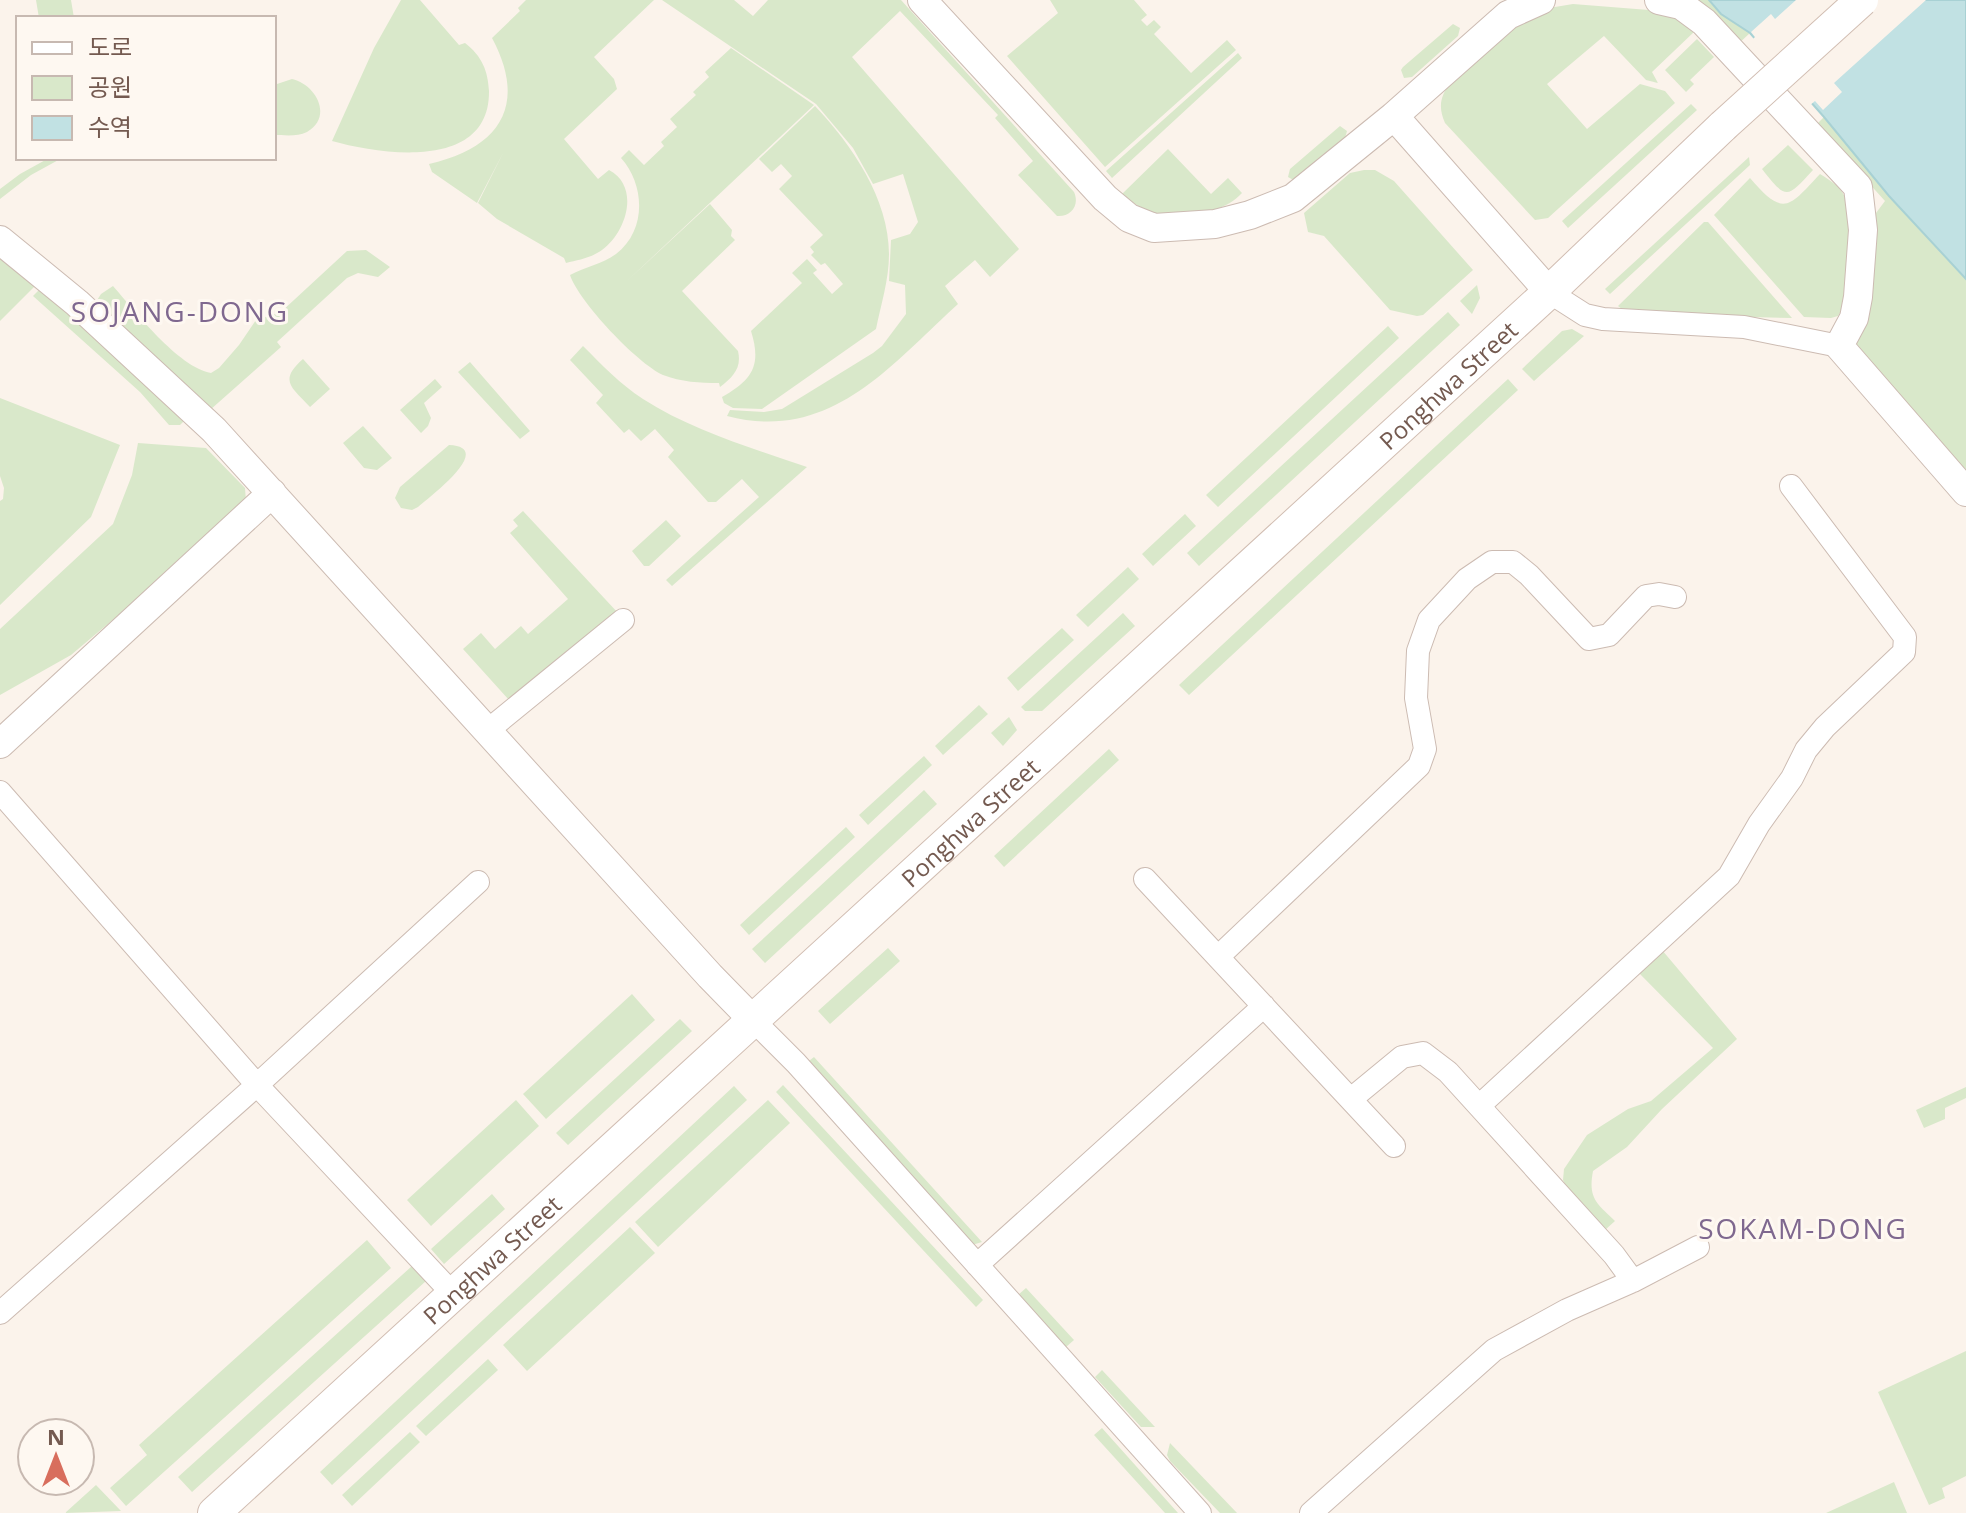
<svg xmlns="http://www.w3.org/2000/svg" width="1966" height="1513" font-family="'Open Sans','Noto Sans KR',sans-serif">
	<rect width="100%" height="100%" fill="#fbf3eb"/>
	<path fill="#d9e8ca" d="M36,0H71L74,18H39Z
		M401,0H420L459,45L465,43C482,56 488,71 489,91C490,171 382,155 332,141L374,48Z
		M526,0H654L594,57L614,79L617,89L564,139L598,179L609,170C641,187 626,233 602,250C591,258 578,260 566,263L564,258L497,219L478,203L503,153L477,203L432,172L429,164C500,148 528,105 492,38L520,11L518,8Z
		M662,0H734L753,16L768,0H901L1074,192C1080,205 1071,217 1057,216L1018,175L1033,161L995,118L998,115L900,11L852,57L1019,249L990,277L975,260L945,286L958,304C890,366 830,443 727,416L730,410L764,412L782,409L873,353L882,346L906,314L905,285L889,281L891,240L910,234L918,222L903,174L873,184L853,148L816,104Z
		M1050,0H1134L1147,15L1141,20L1147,26L1154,20L1161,27L1154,34L1191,73L1227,40L1236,50L1105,167L1007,56L1058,13Z
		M1696,0H1709L1722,14L1750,33L1737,45Z
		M1573,4L1674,12L1695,31L1652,72L1658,83L1646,80L1604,36L1547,84L1587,129L1640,84L1665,91L1675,103L1548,218L1535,220L1445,123C1438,107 1440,96 1451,82L1518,22L1543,9Z
		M1453,24L1460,28L1458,36L1412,77L1404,78L1401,70L1403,67Z
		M1697,39L1714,57L1690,80L1694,84L1686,92L1665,70Z
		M731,48L814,105L627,281L710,204L732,230L731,236L735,240L682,291L738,351C742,368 733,377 720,387L719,383C700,383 681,382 663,375C637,363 579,302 570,275C585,267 602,264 616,254C647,230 645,185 621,158L629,150L644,165L664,146L661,142L677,127L670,119L696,95L693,92L709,77L705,72Z
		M1238,53L1242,58L1112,178L1106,171Z
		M292,79C315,84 334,116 307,132C297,137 284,135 274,135V85Z
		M1691,104L1697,110L1568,228L1562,221Z
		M815,106C852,145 889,199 889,254C889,280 881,304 876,329L762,409L733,408L724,403L722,397C752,380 762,366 751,331L802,283L792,273L807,259L817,270L813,273L832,294L843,284L825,263L821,265L811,255L814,252L810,247L823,235L779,189L792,176L781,164L772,172L759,159Z
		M1824,117L1889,196L1966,279V475L1849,349L1873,217L1885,201L1816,125Z
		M1340,126L1347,131L1345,138L1295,181L1288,177L1290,169Z
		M1788,145L1813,170C1787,198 1787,201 1762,169Z
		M1168,149L1211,194L1228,178L1242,193C1224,213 1187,218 1160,214C1145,212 1133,203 1122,194Z
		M1749,157L1750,165L1610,294L1605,289Z
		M49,158H62L31,175L0,199V189L20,174Z
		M1364,170H1375L1394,181L1473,270L1423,315L1417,316L1390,310L1324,236L1308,232L1304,213L1350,173Z
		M1820,174C1831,181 1842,187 1846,200C1853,221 1851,299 1838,316L1831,318L1804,317L1714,215L1750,178C1784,218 1789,207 1820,174Z
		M1704,222H1708L1792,318L1635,314L1626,312L1618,306Z
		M366,250L390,267L378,277L358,273L347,278L277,342L281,347L210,410L94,305L101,294L113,286C135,311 178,367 211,373L219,368L239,345L256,320L281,312L347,251Z
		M0,258L36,285L0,321Z
		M1477,285L1480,298L1472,314L1460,301Z
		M41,288L184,421L180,425H169L140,392L33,296Z
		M1448,312L1460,325L1199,566L1187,553Z
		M1388,326L1399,338L1218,507L1206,495Z
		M1572,329L1584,336L1534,381L1522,369L1562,331Z
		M583,346C602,365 620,384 643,399C693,431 752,448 807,467L672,586L666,580L759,497L742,479L716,502H708L668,457L674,450L655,429L641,441L629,429L624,433L596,403L603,395L570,360Z
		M303,359L330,389L310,407C292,387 278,381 303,359Z
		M470,362L530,431L520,439L458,372Z
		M435,379L442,387L424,403L431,418L428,426L421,433L400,410Z
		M1508,379L1518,390L1189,695L1179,685Z
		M0,398L120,445L91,517L0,605V501L3,499L4,488L0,476Z
		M363,426L392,458L377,470L364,468L343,443Z
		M138,443L206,448L245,488L246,501L237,515L71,655L0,695V629L113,524L132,475Z
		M449,445C497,447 428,498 418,507L412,510L401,508L395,498L400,487Z
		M523,511L619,614L509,700L463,649L481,633L495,649L521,626L528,634L568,599L510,533L518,526L513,520Z
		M1185,514L1196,526L1153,566L1142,554Z
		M666,520L681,536L649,566H644L632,551Z
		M1128,567L1139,579L1088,627L1076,615Z
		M1123,613L1135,626L1042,711H1025L1021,707Z
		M1062,628L1074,640L1018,691L1007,678Z
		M979,705L988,714L943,755L935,746Z
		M1009,717L1017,730L1003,746L991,733Z
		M1109,749L1119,760L1004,867L994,856Z
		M924,756L932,765L868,825L859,815Z
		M924,790L937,804L765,963L752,949Z
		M846,827L855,837L749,935L740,925Z
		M888,948L900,961L830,1024L818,1011Z
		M1662,950L1737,1039L1662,1109L1627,1147L1593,1171C1588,1198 1596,1203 1615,1221L1605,1230L1572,1199L1563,1180L1564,1169L1587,1135L1628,1109L1651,1101L1713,1048L1638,972Z
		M632,994L655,1020L546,1119L523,1094Z
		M680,1019L692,1031L568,1145L556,1133Z
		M814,1057L982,1242L972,1245L805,1064Z
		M783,1085L983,1300L976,1307L776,1092Z
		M734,1086L747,1100L332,1485L320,1472Z
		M1966,1087V1098L1945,1108V1119L1924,1128L1916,1110Z
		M516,1100L539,1126L431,1226L407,1200Z
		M768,1100L790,1123L658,1247L635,1222Z
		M492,1194L505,1209L444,1264L431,1249Z
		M630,1227L655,1253L527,1371L503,1345Z
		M367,1240L391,1268L126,1506L110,1488L147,1455L139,1445Z
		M412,1266L426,1281L192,1492L178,1477Z
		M1026,1288L1074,1340L1066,1347L1018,1295Z
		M1966,1351V1476L1942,1488L1945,1498L1929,1505L1878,1392Z
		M488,1359L498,1370L426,1436L416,1426Z
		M1102,1370L1155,1427H1141L1095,1377Z
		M1102,1428L1178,1513H1165L1094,1435Z
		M410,1432L420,1442L352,1506L342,1495Z
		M1170,1443L1237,1513H1220L1170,1461L1167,1455Z
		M1894,1482L1907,1513H1826Z
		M96,1485L121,1511L65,1513Z"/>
	<path fill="#c1e1e3" stroke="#a8d1d4" stroke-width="2" d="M1709,0H1966V279L1889,196L1824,117L1750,33L1721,14Z"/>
	<path fill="#fbf3eb" d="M1796,0H1926L1834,83L1842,92L1823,110L1815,101L1809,106L1751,41L1755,37L1751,32L1771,14L1775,19Z"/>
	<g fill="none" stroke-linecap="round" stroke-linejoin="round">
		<g stroke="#ccbbb2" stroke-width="24">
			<path id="minor" d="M1549,292L1585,315L1603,319L1744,327L1839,346
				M487,731L623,620
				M0,792L257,1085L454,1295
				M1145,879L1394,1146
				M1218,957L1419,766L1425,749L1416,698L1418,651L1429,620L1467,579L1492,562H1513L1529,575L1589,639L1609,635L1646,596L1659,594L1675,597
				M752,1019L796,1063L1200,1513
				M1351,1099L1402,1057L1423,1053L1448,1072L1614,1255L1633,1281
				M1479,1106L1729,876L1759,824L1792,778L1806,750L1825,727L1904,652L1905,637L1791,486
				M977,1265L1264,1006
				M0,1313L257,1085L478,882
				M1311,1513L1494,1350L1567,1310L1633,1281L1698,1247"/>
		</g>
		<g stroke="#ccbbb2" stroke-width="30">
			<path id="tertiary" d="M922,0L1105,198L1129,218L1154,228L1215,224L1250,215L1293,198L1394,116L1549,292
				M1659,0L1681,5L1704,22L1858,187L1863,230L1858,297L1854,318L1839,346L1966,492
				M1394,116L1508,15L1541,0
				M0,240L77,303L214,430L710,976L752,1019
				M0,744L272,493"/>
		</g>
		<g stroke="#d1bdb2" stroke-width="34">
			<g id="secondary">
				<path id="s1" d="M214,1513L1549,292L1723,126"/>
			</g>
		</g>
		<use href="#minor" stroke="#fff" stroke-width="22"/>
		<use href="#tertiary" stroke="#fff" stroke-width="28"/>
		<use href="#secondary" stroke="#fff" stroke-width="32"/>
		<g stroke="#d1bdb2" stroke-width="34" stroke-linecap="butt">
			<path id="secondary-bridge" d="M1723,126L1862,0"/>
		</g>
		<use href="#secondary-bridge" stroke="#fff" stroke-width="32"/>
	</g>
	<g text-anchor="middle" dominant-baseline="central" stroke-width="6" stroke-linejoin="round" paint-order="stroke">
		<g font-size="24" fill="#745a50" stroke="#fef8f1">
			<text stroke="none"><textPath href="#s1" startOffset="1672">Ponghwa Street</textPath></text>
			<text stroke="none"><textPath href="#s1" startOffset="1024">Ponghwa Street</textPath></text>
			<text stroke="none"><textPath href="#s1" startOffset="376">Ponghwa Street</textPath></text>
		</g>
		<g font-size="28" letter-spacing="2" fill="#7f688f" stroke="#fef8f1">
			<text x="180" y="311">SOJANG-DONG</text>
			<text x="1803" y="1228">SOKAM-DONG</text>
		</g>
	</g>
	<rect x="16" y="16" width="260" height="144" fill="#fef8f1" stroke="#c7b9b1" stroke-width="2"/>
	<rect x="32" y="42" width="40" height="12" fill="#ffffff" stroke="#c7b9b1" stroke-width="2"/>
	<text x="88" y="56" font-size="24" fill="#745a50">도로</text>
	<rect x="32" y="76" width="40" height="24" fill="#d9e8ca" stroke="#c7b9b1" stroke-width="2"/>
	<text x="88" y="96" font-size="24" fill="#745a50">공원</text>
	<rect x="32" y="116" width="40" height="24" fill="#c1e1e3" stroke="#c7b9b1" stroke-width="2"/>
	<text x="88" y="136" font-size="24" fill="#745a50">수역</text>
	<g transform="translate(56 1457)"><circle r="38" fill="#fef8f1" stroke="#c7b9b1" stroke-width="2"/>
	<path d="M0-6L14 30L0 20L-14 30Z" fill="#d86e5d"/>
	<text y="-12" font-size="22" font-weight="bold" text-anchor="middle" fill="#745a50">N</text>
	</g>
</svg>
